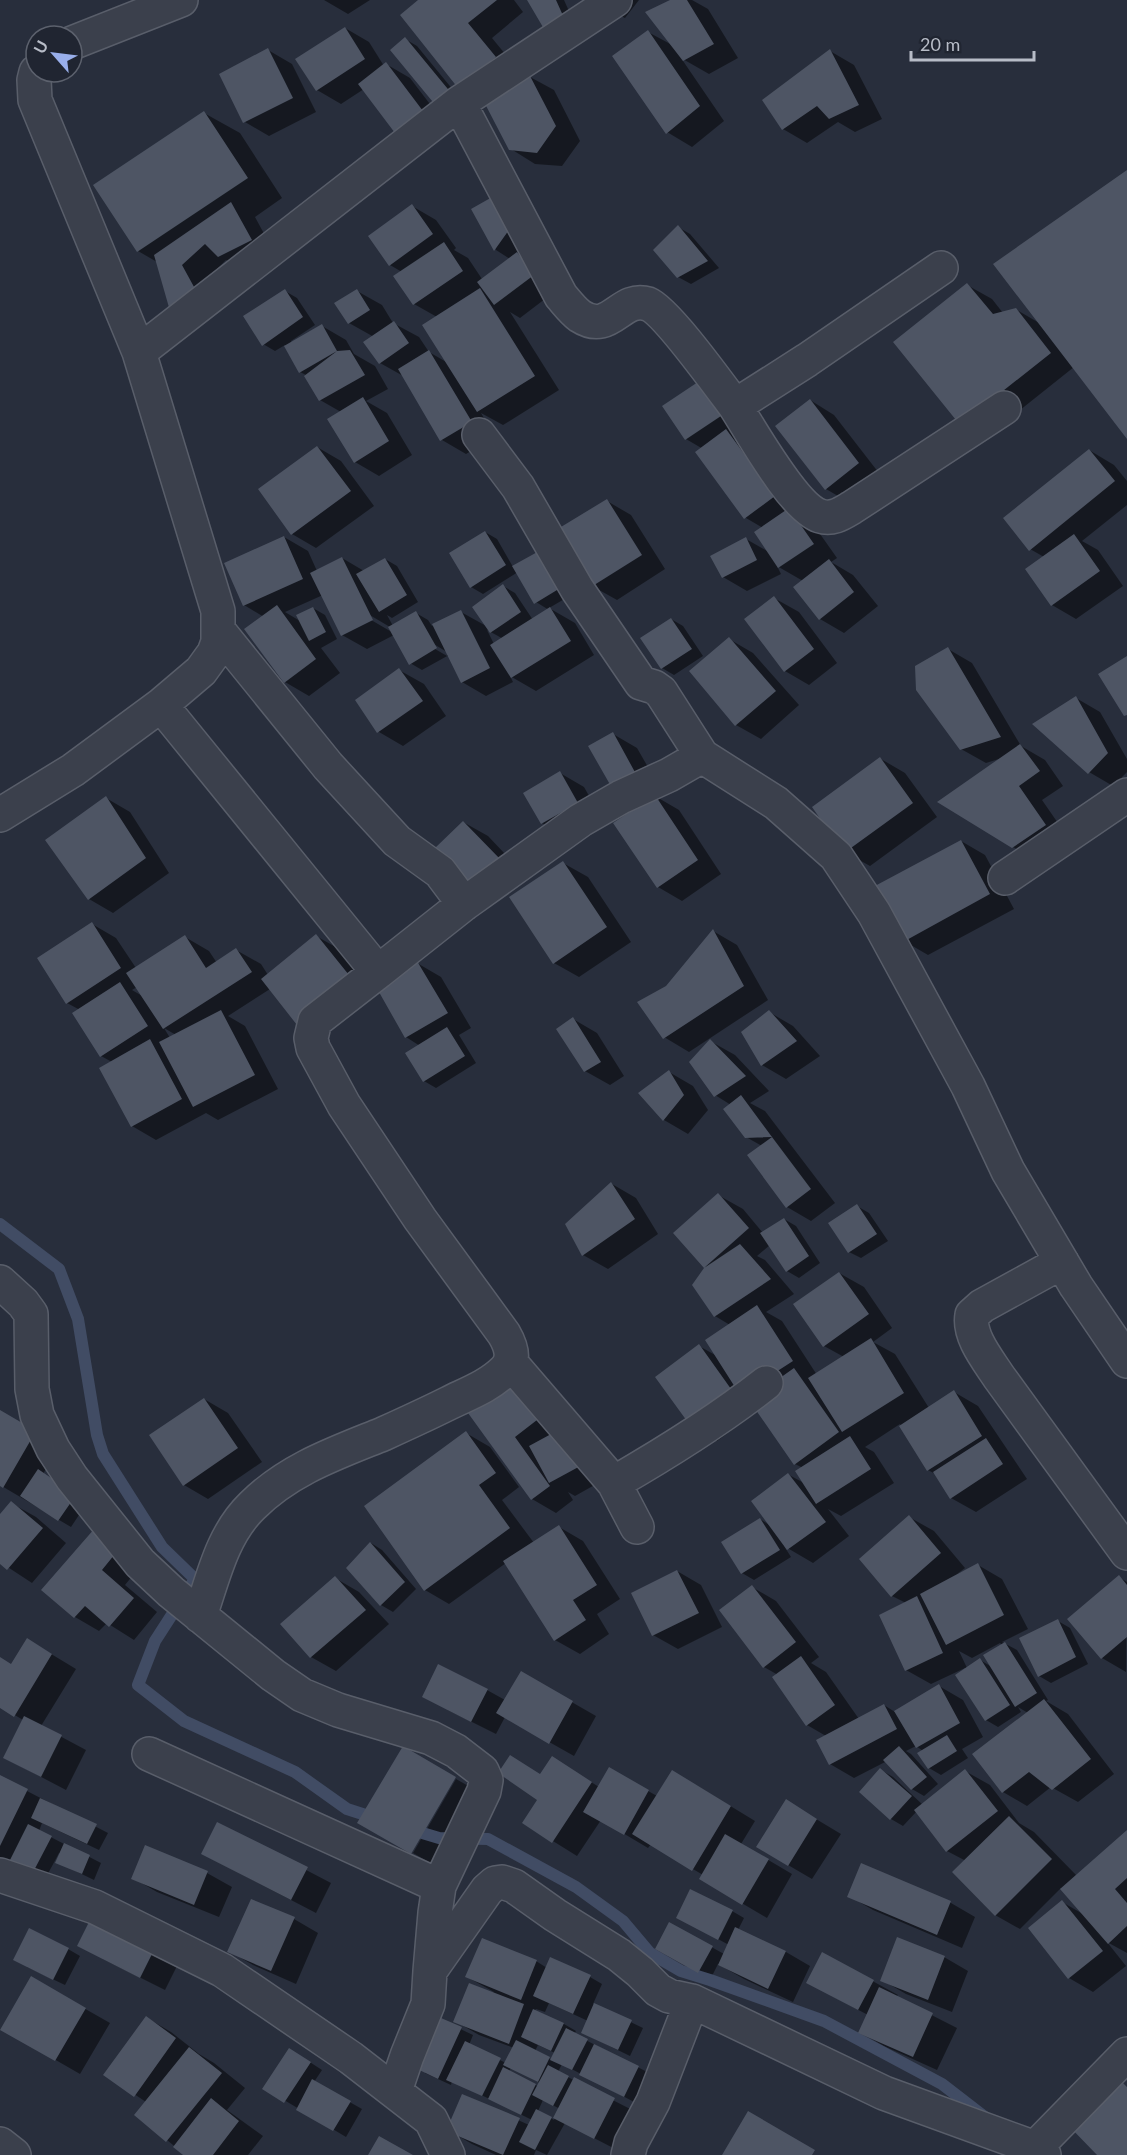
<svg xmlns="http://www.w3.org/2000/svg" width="1127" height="2155" font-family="Lato,sans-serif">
	<rect width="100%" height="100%" fill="#282e3c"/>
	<path fill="#0007" fill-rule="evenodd" d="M324,0H370L348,14Z
		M420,0H514L523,12L492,38L519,71L554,90L580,141L562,166L535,164L511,149L485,99Z
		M528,0H564L576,27Z
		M587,0H639L625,18Z
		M673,0H692L708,9L738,58L709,74L681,58L724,121L692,147L667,132L648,32L674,46Z
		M345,28L369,42L384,66L386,64L410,78L449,129L364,89L341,104L317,90Z
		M405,39L417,46L463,102L450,113Z
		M268,50L292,64L316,112L269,136L245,122Z
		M830,51L854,65L882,119L855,132L838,122L807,143L783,129Z
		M204,113L240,133L282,198L255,217L275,254L244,270L226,260L206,280L222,310L195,324L157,262L138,251Z
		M1127,171V436L1074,367L985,438L967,285L992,299L1003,313L1015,309L1041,324Z
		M494,198L558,289L520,318L510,312L559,390L503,425L481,413L495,437L466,454L442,440L405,377L380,363L374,337L349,323L357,291L382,305L393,323L419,337L429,352L448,363L437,317L414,304L402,272L390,265L412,206L436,220L456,248L454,250L468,258L482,279L510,259L496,250L473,210Z
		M678,227L690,234L719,268L691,284L678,277Z
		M285,291L297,298L315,325L291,341L292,343L322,326L346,340L354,354L375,366L388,389L366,401L387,413L412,455L379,476L355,462L341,412L320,400L308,376L300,372L285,345L275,351L263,344Z
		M701,381L813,524L837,558L831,562L853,575L878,606L844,633L820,619L803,581L777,566L781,574L747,591L723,577L746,539L769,552L763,528L746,518L703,449L686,439L664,406Z
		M810,400L834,415L882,477L850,503L826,489Z
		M317,447L341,461L374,506L316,548L292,534Z
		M1089,450L1114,465L1127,481V505L1082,541L1098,550L1123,586L1076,619L1052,605L1044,557L1030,549Z
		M607,501L631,515L665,569L617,600L592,586Z
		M485,532L497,539L513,567L573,594L549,608L575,623L594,655L536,691L510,676L513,682L486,696L462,682L449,655L422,670L410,663L394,635L367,649L342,635L323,595L285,612L300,621L313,608L325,615L337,639L321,648L340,673L309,696L285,682L264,617L244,605L284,537L308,551L317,571L342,558L364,571L385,559L397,566L418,602L392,618L387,615L393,626L416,613L428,620L432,626L461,612L488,627L503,586L515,593L533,620L549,610L536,602L518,572L483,594L471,587ZM368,614L390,627V631L366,617ZM487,630L498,636L503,639L494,644ZM432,643L447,652V656L430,646Z
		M774,598L799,612L837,663L809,685L785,671Z
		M671,619L683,626L703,656L674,675L662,668Z
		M729,639L753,653L799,705L761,739L736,725Z
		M948,649L972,663L1021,746L1045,760L1063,786L1042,800L1069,839L1038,861L1013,847L1002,758L986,763L961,749Z
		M399,670L424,684L446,716L403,746L379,732L357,700Z
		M1076,698L1100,712L1127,759V772L1113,786L1089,772Z
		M613,734L637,748L660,788L638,801Z
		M881,759L905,773L937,817L870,866L845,852Z
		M560,773L584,787L601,817L567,837L542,823Z
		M655,796L679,810L721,874L682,901L658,887Z
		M106,798L130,812L169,873L113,913L89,899Z
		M463,822L488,836L525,875L499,900L475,886Z
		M961,841L985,855L1014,909L928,955L904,941Z
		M563,863L588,877L631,942L579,977L554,963Z
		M92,924L116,938L136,968L185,937L209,951L217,963L236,950L261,964L268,975L316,936L341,950L376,994L322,1038L270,989L228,1016L245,1026L278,1089L218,1120L206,1113L156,1140L132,1126L112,1062L101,1056L80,1010L67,1003ZM137,987L144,997L132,990ZM164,1028L176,1035L170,1038Z
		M713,931L737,945L768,1000L689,1052L664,1037L667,988Z
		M417,963L441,977L471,1028L459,1035L476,1063L436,1088L424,1081L420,1046L406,1037Z
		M769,1012L793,1026L820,1056L786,1079L762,1065Z
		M573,1019L597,1033L624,1076L610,1085L585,1071Z
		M710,1041L735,1055L769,1091L750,1103L765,1111L835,1203L811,1221L787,1207L762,1146L746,1137L731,1105L715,1095Z
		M669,1072L693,1086L708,1110L688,1134L664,1120Z
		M612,1184L636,1198L658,1234L608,1269L583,1255Z
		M718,1195L743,1209L763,1233L784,1219L796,1226L820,1263L799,1278L787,1271L770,1245L757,1256L765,1260L794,1294L766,1312L782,1321L817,1375L844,1357L824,1346L839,1273L864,1287L892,1328L873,1342L895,1354L929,1408L954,1392L978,1406L1027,1479L976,1512L951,1498L937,1475L928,1470L900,1424L865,1447L874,1452L894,1483L841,1516L828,1509L849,1536L813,1563L784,1546L791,1557L754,1580L742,1573L760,1519L771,1526L789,1475L806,1484L803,1468L795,1464L758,1411L717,1441L693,1427L699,1346L717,1356L730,1325L715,1316L706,1267L675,1233Z
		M857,1206L869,1213L888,1241L861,1258L849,1252Z
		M510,1384L607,1478L575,1496L568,1492L573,1500L556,1513L532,1499L470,1413Z
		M204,1399L228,1413L262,1462L208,1499L184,1485Z
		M0,1413L59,1447L43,1474L87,1503L71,1527L0,1485Z
		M466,1433L490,1447L519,1487L502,1500L534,1543L559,1527L583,1541L620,1599L597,1614L609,1634L580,1654L555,1640L506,1563L449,1604L425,1590Z
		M11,1503L36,1517L66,1543L32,1583L0,1562V1516Z
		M909,1517L934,1531L965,1568L957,1574L978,1565L1002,1579L1028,1629L1002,1642L1017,1650L1048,1700L1046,1701L1068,1714L1114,1774L1078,1802L1051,1787L1027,1806L1003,1792L1028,1713L1018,1707L1021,1712L998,1727L986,1720L957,1675L966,1669L965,1668L931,1684L906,1670V1603L892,1596ZM1000,1643L1002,1645L992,1667L980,1660L967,1668L959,1651L972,1658Z
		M371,1543L382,1550L416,1589L393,1612L381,1605Z
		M119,1544L142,1564L125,1585L157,1612L134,1640L107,1623L99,1631L75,1617L44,1590Z
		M677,1571L701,1585L722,1627L678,1649L653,1635Z
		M1119,1577L1127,1582L1126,1672L1102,1658Z
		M335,1578L359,1592L389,1624L336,1671L311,1657L282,1624Z
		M752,1587L776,1601L819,1657L811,1663L826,1672L859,1719L884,1705L895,1712L939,1686L963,1700L983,1737L962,1749L968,1758L941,1775L929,1768L923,1751L916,1746L906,1751L911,1754L938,1784L924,1796L912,1789L887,1761L854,1778L830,1764L826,1736L807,1725L778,1675L764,1667Z
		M1058,1621L1070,1628L1088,1664L1051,1683L1039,1676Z
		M28,1640L76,1669L41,1726L86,1750L66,1790L5,1758L23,1720L0,1706V1659L12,1666Z
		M521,1673L596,1716L574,1756L505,1717L496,1734L448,1710L487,1690L505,1700Z
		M553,1758L599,1787L609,1769L657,1796L696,1785L755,1821L741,1844L792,1874L767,1918L701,1879L703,1875L651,1844L648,1848L601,1820L577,1856L524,1823L539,1799L541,1775Z
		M881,1770L893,1777L923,1805L965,1771L990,1785L1019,1823L1034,1832L1077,1876L1127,1832V1953L1107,1942L1126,1966L1093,1992L1069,1978L1062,1902L1083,1914L1061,1888L1020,1929L995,1915L966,1861L947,1851L917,1811L903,1826L891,1819L861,1792Z
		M0,1777L108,1833L99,1850L42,1823L39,1831L101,1863L94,1880L57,1862L61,1854L59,1853L43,1883L0,1861Z
		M456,1779L479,1792L436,1866L413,1853Z
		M786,1801L841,1834L812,1879L788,1865Z
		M218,1824L331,1883L316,1913L203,1854Z
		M146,1847L207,1873L232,1887L219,1917L157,1892L133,1878Z
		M861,1865L951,1903L975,1917L962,1948L873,1910L849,1896Z
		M732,1911L744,1918L738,1930L786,1952L810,1966L793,2002L744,1979L718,1964L711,1978L668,1956L670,1924L724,1954L729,1945L690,1924Z
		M92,1918L178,1964L165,1990L103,1959Z
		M294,1919L318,1933L296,1984L253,1965L229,1951Z
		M68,1949L80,1956L65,1985L27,1967Z
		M823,1954L898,1995L896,1997L957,2028L937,2070L884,2046L860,2032L868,2015L832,1996Z
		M944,1957L968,1971L952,2012L906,1994L882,1980Z
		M536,1961L547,1968L590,1977L602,1984L593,2004L643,2028L630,2056L583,2033L588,2021L549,2003L545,2012L536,2009L534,2011L564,2024L576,2031L574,2034L651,2074L636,2103L562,2064L558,2072L638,2113L619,2151L565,2123L547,2155L536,2150L534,2155H496L472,2144L448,2130L463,2095L529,2125L532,2120L502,2105L452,2081L451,2085L425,2073L435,2017L473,2035L469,2045L506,2063L514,2048L479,2035L455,2021L494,1992L467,1977ZM538,2045L555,2053L552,2060L535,2051ZM511,2068L540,2083L539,2087L509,2071ZM543,2100L560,2109L554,2120L538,2111Z
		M31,1978L110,2023L80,2074L2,2029Z
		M147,2018L171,2032L199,2054L214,2063L245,2088L227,2110L263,2136L248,2155H185L167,2140L146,2102L106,2075Z
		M302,2057L322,2070L314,2082L362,2109L346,2137L264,2088Z"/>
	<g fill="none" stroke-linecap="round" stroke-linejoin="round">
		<path stroke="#414c64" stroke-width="12" d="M0,1224L59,1269L78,1319L97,1435L103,1454L162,1547L195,1579L155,1641L138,1685L184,1721L295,1772L347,1809L378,1819
			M409,1829L439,1838L488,1839L576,1887L623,1921L650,1953L681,1971L710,1980L824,2021L942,2084L986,2118"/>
	</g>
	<path fill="#4e5564" d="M418,0H497L468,23L496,57L458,88L400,15Z
		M527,0H556L565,20L547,34Z
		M670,0H687L714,44L683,61L645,12Z
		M345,27L365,59L316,91L295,59Z
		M648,30L700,106L666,134L612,56Z
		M405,37L452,94L437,107L390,50Z
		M268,48L293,98L243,123L219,74Z
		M830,49L859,105L829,119L817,106L782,130L762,100Z
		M386,62L426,115L398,137L358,84Z
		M529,74L556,126L537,153L509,150L482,98Z
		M204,111L248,178L137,252L93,185Z
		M1127,170V439L993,264Z
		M494,196L511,227L494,251L471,209Z
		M231,202L252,240L218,257L205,244L182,265L199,296L170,311L154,255Z
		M412,204L433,234L389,266L368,236Z
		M678,225L708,261L677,278L653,250Z
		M444,242L463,271L413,305L393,276Z
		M517,252L534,275L494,305L477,282Z
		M967,283L993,314L1016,308L1051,353L960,425L893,342Z
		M480,288L535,376L477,412L422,325Z
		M285,289L303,317L262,346L243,316Z
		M357,289L370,310L348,324L334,303Z
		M394,321L409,343L379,364L363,342Z
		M322,324L337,351L299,373L284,346Z
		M350,350L365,375L319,401L304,376L337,351Z
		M429,350L472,422L440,441L398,369Z
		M701,380L724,414L685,440L662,406Z
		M363,397L389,441L354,463L327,419Z
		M810,399L859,463L825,490L775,426Z
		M726,429L775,496L744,519L695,452Z
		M317,446L351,491L291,535L258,489Z
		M1089,449L1115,481L1029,551L1003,518Z
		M607,499L642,555L591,587L556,530Z
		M789,508L814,544L778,568L754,532Z
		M485,531L506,565L470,588L449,553Z
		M1074,534L1100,571L1051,606L1025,569Z
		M284,536L303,579L243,606L224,563Z
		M746,537L757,560L722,578L710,556Z
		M541,550L562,587L534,604L512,566Z
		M342,557L373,620L341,636L310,573Z
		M385,558L407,595L379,612L356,574Z
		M829,559L854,592L819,620L793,587Z
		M503,584L521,612L490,633L472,607Z
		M774,596L814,649L784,672L744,619Z
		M277,605L316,659L284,683L244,629Z
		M313,607L326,632L309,641L296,615Z
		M550,607L571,641L511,678L490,645Z
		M461,610L490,668L461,683L432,624Z
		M416,611L437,648L409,665L388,627Z
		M671,618L692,649L661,669L640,638Z
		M729,637L776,691L735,726L689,671Z
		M948,647L1001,737L960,750L916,690L915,666Z
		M1127,656V715L1124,716L1098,674Z
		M399,668L423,701L377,733L355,700Z
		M1076,696L1108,753L1088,774L1032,724Z
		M613,732L636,774L612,788L588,746Z
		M1020,744L1040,771L1019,786L1046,825L1012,848L937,802Z
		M880,757L913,803L844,853L812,807Z
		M560,771L578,803L541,824L523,793Z
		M655,795L698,860L657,888L613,823Z
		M106,796L146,858L88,900L45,840Z
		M463,821L501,860L474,887L435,848Z
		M961,840L990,894L903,942L873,887Z
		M563,861L607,927L553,964L509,897Z
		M92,922L121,968L66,1004L37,958Z
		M713,929L744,986L663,1039L637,1002L666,986Z
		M316,934L353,980L297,1025L261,979Z
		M185,935L206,968L236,948L252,972L163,1029L126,973Z
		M417,961L448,1013L405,1038L375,985Z
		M120,982L148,1026L100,1057L72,1013Z
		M221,1010L255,1075L193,1107L159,1042Z
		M769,1010L797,1041L761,1066L741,1032Z
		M573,1017L601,1062L584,1072L556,1029Z
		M447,1027L465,1056L423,1082L405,1053Z
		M150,1039L182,1099L131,1127L99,1068Z
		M710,1039L746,1076L714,1097L689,1062Z
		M669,1070L684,1095L663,1121L638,1093Z
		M741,1095L772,1137L745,1138L723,1109Z
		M772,1137L811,1189L786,1208L747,1155Z
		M611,1182L635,1219L582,1256L565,1224Z
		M718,1193L749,1228L704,1268L740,1244L771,1279L714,1317L692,1285L704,1268L673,1233Z
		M857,1204L877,1234L848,1253L828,1223Z
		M784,1218L809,1256L786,1272L760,1233Z
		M839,1272L869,1314L823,1347L793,1304Z
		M757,1305L793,1361L740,1395L705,1340Z
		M871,1338L904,1393L842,1432L808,1378Z
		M699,1344L736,1396L692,1428L655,1377Z
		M794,1368L839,1432L794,1465L749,1400Z
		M510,1383L537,1420L515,1437L550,1486L531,1500L468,1413Z
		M954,1390L982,1436L927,1471L899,1426Z
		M204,1398L238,1448L183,1486L149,1435Z
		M0,1410L36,1431L3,1488L0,1486Z
		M564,1427L584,1464L549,1483L529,1446Z
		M466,1431L496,1473L479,1485L510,1528L424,1591L364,1506Z
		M850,1436L871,1469L816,1504L795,1471Z
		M986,1438L1003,1464L950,1499L933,1472Z
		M38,1469L76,1495L58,1521L20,1496Z
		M788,1473L826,1522L787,1550L751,1501Z
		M11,1501L43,1528L7,1570L0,1564V1514Z
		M909,1515L941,1553L891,1597L859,1559Z
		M760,1518L780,1550L741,1574L721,1542Z
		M559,1525L597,1585L573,1600L586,1620L554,1641L503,1561Z
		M95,1528L119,1549L102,1570L134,1598L109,1627L85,1606L74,1618L41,1590Z
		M370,1542L405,1582L380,1606L346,1568Z
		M978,1563L1004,1615L946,1645L920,1594Z
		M677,1570L699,1613L652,1636L631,1593Z
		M1119,1575L1127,1585V1637L1101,1659L1067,1619Z
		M335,1576L366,1610L310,1658L280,1624Z
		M752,1585L796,1642L763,1668L719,1610Z
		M917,1596L943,1653L905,1671L879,1615Z
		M1058,1619L1076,1657L1038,1677L1019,1638Z
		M27,1638L52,1654L14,1717L0,1708V1657L11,1664Z
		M1005,1642L1037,1693L1015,1707L983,1655Z
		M801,1656L835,1705L806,1726L772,1677Z
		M980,1658L1010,1705L985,1721L955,1675Z
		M438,1664L488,1689L471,1722L422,1697Z
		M521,1671L573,1701L549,1744L496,1713Z
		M939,1684L960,1723L916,1748L894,1711Z
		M1044,1699L1091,1759L1052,1790L1029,1772L1002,1793L972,1754Z
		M884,1704L897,1729L829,1765L816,1740Z
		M24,1716L62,1735L41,1777L3,1758Z
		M947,1735L957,1751L928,1769L917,1753Z
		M403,1746L456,1777L411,1854L357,1823Z
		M899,1746L927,1777L911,1790L883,1760Z
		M510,1755L540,1774L552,1756L592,1782L552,1843L522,1823L537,1800L498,1773Z
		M609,1767L649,1790L624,1835L583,1812Z
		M880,1768L912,1796L890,1820L859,1792Z
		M965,1769L998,1811L946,1852L914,1810Z
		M672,1770L731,1806L692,1871L632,1834Z
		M0,1775L28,1789L0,1846Z
		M40,1798L97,1824L87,1844L31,1818Z
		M786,1799L817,1819L788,1866L756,1847Z
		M1009,1816L1052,1859L995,1916L952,1872Z
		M217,1822L308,1867L291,1900L201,1854Z
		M28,1824L52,1836L30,1878L7,1866Z
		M1127,1830V1878L1115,1889L1127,1903V1926L1108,1944L1060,1889Z
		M725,1834L769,1859L742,1905L699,1879Z
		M64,1843L90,1855L82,1874L55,1863Z
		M145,1845L208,1871L194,1905L131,1879Z
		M861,1863L951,1901L937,1935L847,1897Z
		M690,1889L733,1910L718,1940L676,1918Z
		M251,1899L295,1917L271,1971L227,1952Z
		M1062,1900L1103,1951L1068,1979L1028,1928Z
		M92,1916L155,1948L140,1978L77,1946Z
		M669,1922L713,1946L698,1973L655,1949Z
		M735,1927L786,1951L768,1989L718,1965Z
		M29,1928L69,1948L53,1980L13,1960Z
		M897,1937L945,1956L928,2000L880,1981Z
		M482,1938L537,1960L521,2000L465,1977Z
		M822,1952L874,1980L858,2010L806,1983Z
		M550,1957L591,1975L573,2014L533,1996Z
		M31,1976L86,2008L55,2061L0,2030Z
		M469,1983L524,2004L509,2044L453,2022Z
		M879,1987L933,2013L913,2057L858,2033Z
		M594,2003L632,2020L618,2050L581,2033Z
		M533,2009L564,2023L551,2051L521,2037Z
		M434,2015L462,2027L438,2079L411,2066Z
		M146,2016L176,2038L134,2097L103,2075Z
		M566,2028L588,2039L572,2070L550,2060Z
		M516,2040L550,2057L538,2082L503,2065Z
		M465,2041L501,2058L482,2096L446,2080Z
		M594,2044L639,2066L624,2097L579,2075Z
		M189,2047L222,2073L166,2142L134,2115Z
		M289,2048L311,2062L284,2103L262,2089Z
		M548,2065L569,2076L553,2106L532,2095Z
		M503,2067L536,2084L521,2115L488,2099Z
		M1116,2076L1127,2087V2155H1097L1067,2124Z
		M574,2077L615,2098L594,2139L553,2118Z
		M312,2079L351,2101L333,2131L296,2110Z
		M462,2094L520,2118L503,2155L446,2131Z
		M211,2098L239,2121L213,2155H183L173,2147Z
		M536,2109L552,2117L535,2150L519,2142Z
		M748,2111L815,2150L812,2155H722Z
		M379,2136L413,2155H368Z"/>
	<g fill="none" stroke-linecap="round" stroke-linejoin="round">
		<g stroke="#595e6a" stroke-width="36">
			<path id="street" d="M72,43L181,0
				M459,103L561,296C567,303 573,311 580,316C611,336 620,295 648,304C666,311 720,386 735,406L807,360L941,268
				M139,352L459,103L615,0
				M735,406C752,432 793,507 820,516C832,520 841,514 851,508L1004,408
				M479,435L518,487L577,589L641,683L654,687L661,692L702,756
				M218,630L328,766L397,841L440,872L464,904
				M161,705L378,972L464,904L581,820L621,797L669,775L702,756L776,803L836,856L874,913L968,1086L1008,1171L1076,1286L1127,1361
				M0,815L73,770L161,705L201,671L214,653L218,642V611L139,352L35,100L34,80L36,72
				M1005,878L1127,795
				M1062,1262L982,1306L972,1315C968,1336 988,1360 999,1377L1127,1553
				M0,1282L23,1303L31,1314L32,1389L37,1415L53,1449L72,1478L140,1563L171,1592L273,1675L302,1695L338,1710L431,1738L456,1751L482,1771L486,1780L484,1791L439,1886L435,1913L430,1971
				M510,1362L614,1483C666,1453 719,1420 766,1383
				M614,1483L637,1527
				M200,1616C213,1578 222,1535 252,1506C289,1469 336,1453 383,1434C405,1424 427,1414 449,1403C467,1394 489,1386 504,1371C516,1360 511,1346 504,1334L420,1219L344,1105L313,1048L311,1038L315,1021L378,972
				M149,1754L439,1886
				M0,1875L95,1907L222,1970L351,2058L431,2120L448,2155
				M395,2091L407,2056L428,2004L430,1971L487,1890L495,1883L502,1882L514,1886L555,1915L619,1955L640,1972L658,1990L669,1996L692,2001L884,2093L1035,2148L1044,2155
				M0,2144L14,2155
				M1035,2148L1127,2054
				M628,2155L631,2143L653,2102L692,2001"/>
		</g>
		<use href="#street" stroke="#3b404c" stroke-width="33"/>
	</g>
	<g transform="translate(54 54) rotate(298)"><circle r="28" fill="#202531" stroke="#5c616d" stroke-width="1.5"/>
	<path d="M0-4.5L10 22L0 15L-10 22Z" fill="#99afeb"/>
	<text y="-9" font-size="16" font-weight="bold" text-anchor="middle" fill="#b7bcc7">U</text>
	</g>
	<path d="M911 51v9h123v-9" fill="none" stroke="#b7bcc7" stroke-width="3"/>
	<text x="920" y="51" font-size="18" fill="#b7bcc7" stroke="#202531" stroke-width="4.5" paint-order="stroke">20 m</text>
</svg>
